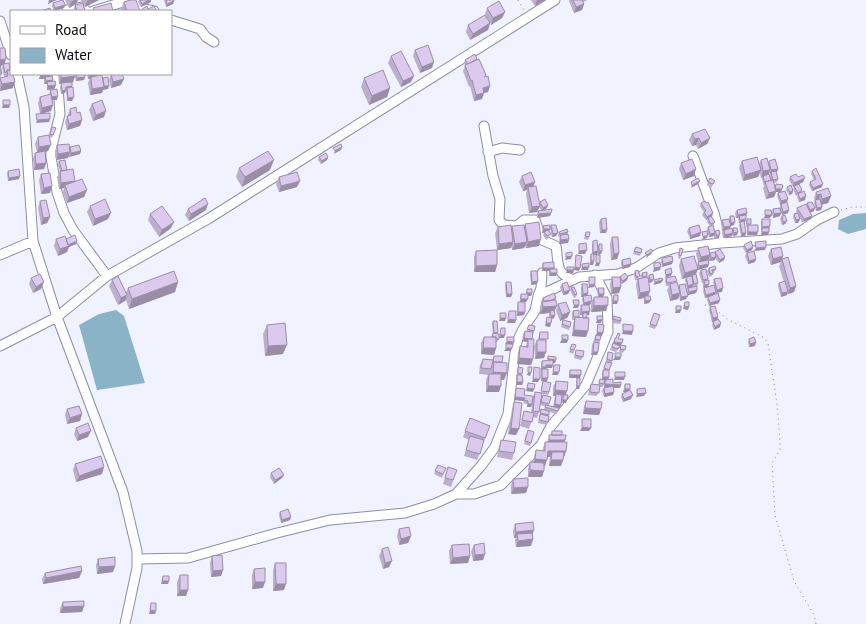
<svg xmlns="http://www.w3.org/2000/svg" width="866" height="624" font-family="'PT Sans',sans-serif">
	<rect width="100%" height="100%" fill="#f1f2ff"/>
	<path fill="#8ab3c8" d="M866,213V229L848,234L838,229L839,220L853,214Z
		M116,310L124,316L145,383L97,390L79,325L99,314Z"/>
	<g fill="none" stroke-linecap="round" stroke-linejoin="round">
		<g stroke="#8b8da8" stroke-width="11">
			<path id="minor" d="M133,0L139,8L154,11
				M67,10L83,7L86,11
				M93,11L130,0
				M171,20L200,29L206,37L214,42
				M0,21L11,55
				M17,74L24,107L33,241L57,317L123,492L137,551V568L125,624
				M57,74L60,114L51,150V157L57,192L64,213L73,230L107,276
				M484,126L493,176L500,199L499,220L504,225L517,226L524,220H535L542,240L556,246C559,264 555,273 573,280
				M488,152L502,148L520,150
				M693,156L714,213L721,240
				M0,255L33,241
				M538,296L541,288L542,273
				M0,346L57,317L107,276L208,219L555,0
				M456,494H474L501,485L541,445L551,426L586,385L608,332L607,298L595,275
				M138,559L188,558L277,533L330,520L405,513L434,504L456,494L481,466L495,447L508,414L516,344L523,329L535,311L538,296L579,277L618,274L636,268L659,253L675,248L721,243L782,239L797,234L817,220L834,212"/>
		</g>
		<path stroke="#7f7f8b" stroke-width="1" stroke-dasharray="1 4" stroke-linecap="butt" d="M518,0L524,10
			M841,210L852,207H866
			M705,305L712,307
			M715,309L727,319L763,337L768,343L777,404L780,441V450L772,463L775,515L794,581L814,615L816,624"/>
		<use href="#minor" stroke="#fff" stroke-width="9"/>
	</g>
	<path fill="#bcaecd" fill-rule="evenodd" d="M65,0H78L76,4L69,8Z
		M81,0H99L85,7L83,4L85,11H73L75,5L83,3Z
		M139,0H151V2L141,7L138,2Z
		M164,0H174V1L173,4L166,7Z
		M531,0H545L535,6Z
		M569,0H587L586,1L583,2L584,4L582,10L574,13L569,1Z
		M124,2L140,11L141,10L148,9L157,11H122L121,9Z
		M53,3L65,5L64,8L54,11L52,6Z
		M487,8L505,12L502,18L491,25L485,14Z
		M490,23L488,30L470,40L466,32L468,25Z
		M0,48L13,88L0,91V78L5,77V76H4L2,67L3,65L0,66L1,77H0Z
		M415,50L432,68L420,73L413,56Z
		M391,56L411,82L401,87L388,63Z
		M477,59L476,60L486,75L485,76L490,86L488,92L484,93L482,99L474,101L470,86L469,87L463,71L465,65L464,63L465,60Z
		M40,74H51L50,76L53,80L52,82L56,85L54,89L47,90V84H44V79H39Z
		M58,74H85L84,80L76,81L75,77L73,82L72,83V101H67L66,90L65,93L61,94L60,87L61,84H59Z
		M87,74H105L93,76V77L103,78L108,89H103L102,93L90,95L88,83L90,78L88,79Z
		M111,74L121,85L111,88L109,80Z
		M364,78L390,88L387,97L369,105L361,87Z
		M50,90L57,100H52L51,111L40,114L38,103L40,97L49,95Z
		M92,104L104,117L93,121L89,110Z
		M70,109L77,113L82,120L80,126L67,130L65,122Z
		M52,127L56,128L52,138L50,137L48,151L45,152L46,163L44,169L34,170L33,159L35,153L37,152L35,144L38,137L49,136Z
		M692,134L710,138L707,144L698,149L696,145L692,146L689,140Z
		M57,145L70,147L81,151L80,154L69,157V155L68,158L56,160L55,152Z
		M319,157H328L327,160L321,164L318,160Z
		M761,160L768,162L778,169L776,172L778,179L777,182L774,183L775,186L776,184L782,189L781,192L787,202L788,213L782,215L781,213L780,216L773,218L772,212L773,209L780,208V204L777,196L778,193L781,192H776L774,197L766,199L763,188L764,186L762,179V177L761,178L760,173L758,177L743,181L739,168L742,161L759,164ZM770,172V174L771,173L770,175L771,180L769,175Z
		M59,161L75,181L74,182L87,190L84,197L67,203L63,192L64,188L59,189L57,177L60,171L58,164Z
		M681,163L694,176L683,180L679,169Z
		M239,168L270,170L242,187L236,177Z
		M8,171L19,179L8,181L7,174Z
		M812,171L822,187L812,191L809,185L810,182L814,180L811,174Z
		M41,174L50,193L41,194L39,180Z
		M522,176L535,182L533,186L539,203L540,202L547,208L543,211L551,213L550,216L537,218V214L538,211H542L539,207L537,212L529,213L526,194L527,190L523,191L519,182Z
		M279,177L297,187L279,192L276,184Z
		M790,177H798L803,182L799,184L805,200L799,202L797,197L798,195L796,196L793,189L794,186L796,185L793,187L789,180Z
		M710,178L715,181L711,188L707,185Z
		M787,187L793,191L792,194L789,195L786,190Z
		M816,192L831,196L828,203L821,205L822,207L821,210L816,211L814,203L815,201L814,198Z
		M40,201L50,217L47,223L41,225L38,208Z
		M701,203L713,213L712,217L715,222L713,226L715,232V231L719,238L715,239L714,234V236L709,237L707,230L708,227L710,226L707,222L708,219L706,220L702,215L704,212L700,206Z
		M807,203L814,211L810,213L812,216L811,219L802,222L799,216L800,219L798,223H795L793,217L794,214L797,213L796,212L797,208L806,206Z
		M90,206L108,219L93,226L87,212Z
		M188,209L206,210L189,221L185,215Z
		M737,210L746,217L745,222H744L746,233L745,236L741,237L739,225L740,223H739L738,218H736L735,213Z
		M150,214L171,228L159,237L148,220Z
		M730,216L734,225L731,226L730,228L733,231V228L737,235L733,236V234L732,236L723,238L722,233L723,230L722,231L721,223L722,220L729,219Z
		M782,216L787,221L785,224L782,225L780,219Z
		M601,219L606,233H600L599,222Z
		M747,219L751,224V225L757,235H747V227H746V222Z
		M762,219L769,230L768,235H761L762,230H761V222Z
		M525,224L539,246L526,248L525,246L524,248L512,250V246L511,248L497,250L495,233L498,227L511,229L512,226H525Z
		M551,225L556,236L552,237L550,229Z
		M543,226L549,232V238L546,240L543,235L544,232L542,233V229Z
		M689,228L701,232L700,236L690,239L687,231Z
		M559,232H568L567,235L569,239L568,243L559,244L560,237L559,238L558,235Z
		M586,232L589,237L588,240L584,239Z
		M612,237L619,253L617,259L611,260L610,244Z
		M56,239H66L76,244L69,247L67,252L58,256L54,246Z
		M593,241L598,247L599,244L602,251L601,254L598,255V252L597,255H594V261L593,265H590V257L591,254H592V244Z
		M744,245L753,247L752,250L746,253L743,248Z
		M698,248L710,253H715L725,257L724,260L719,263L715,258V260L709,261V258L708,267L698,270L697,266L698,262L696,254Z
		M642,249L640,256L633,254L634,250Z
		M771,249L783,256L782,259L796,286L794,292L788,294L787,293V295L781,297L778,286L779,283L784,282L779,266L781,262L771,265L768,256Z
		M476,251L497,265L495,272H474V257Z
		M679,252L681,256L680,259L678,258Z
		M747,253L755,262L748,264L745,256Z
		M662,258L673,261L672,264L662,267L661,261Z
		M681,259L698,269L696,275L698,283L697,286V290L696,293L688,295L687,291L688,288L687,289L685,280L686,278L682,279L679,266Z
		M622,260L631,264L630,267L622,269L621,263Z
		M543,263L554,268L556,276H549V271H542V266Z
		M709,268L716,269L712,276L709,277L707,271Z
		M701,270L708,279L707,281L708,287L714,285L713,282L714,279L722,292H715V295L719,303L709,306L707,300L708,297L705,298L703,291L704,288H703V283H702L699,273Z
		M531,271L537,284L531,285L530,274Z
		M635,271L639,278H641L640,276L642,273L647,276V277L648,278L649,275L652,282L649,283L648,296L649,303L644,304V298L638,299L636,285L637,280H635L634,274Z
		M612,277H628L627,280L622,284L621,283V287L619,293L611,294L610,284Z
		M31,278L41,289L33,293L29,284Z
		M666,278L678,286L679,285L688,296L686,299L680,301L679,295L678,299L670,301L667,290L669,286H666L665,281Z
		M112,280L126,293L128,288L178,282L175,292L129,309L126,300L125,301L118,305L109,286Z
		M506,282L512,294L511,297H506L505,285Z
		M562,284L570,290L571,287L577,294L576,297L574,298L570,290L568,294L563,295L560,287Z
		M582,284L588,293L587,296L590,305H588L589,315H587L588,331L586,337L572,336L573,324L574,320H572V314L573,311L579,318H582V315H580V309L581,305H583L582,299L583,297H581V288Z
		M598,288L604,294L603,297L606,311L591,312V304L594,297H598L597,291Z
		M527,289L532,293L531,296H528L526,302H525V312L524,315L517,316V306L518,302H520V297L521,294H526Z
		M543,298H556L554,318L552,319L550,327L545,326L547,317L549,318V313L540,314V308Z
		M558,304L570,312L567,318L560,321L556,311Z
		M710,307L718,317V319L720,327L714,330L712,325L713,322L714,321L712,322L709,310Z
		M654,313L660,315L655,329L649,327Z
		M613,319L621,321L620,324L612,323Z
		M563,320L571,322L569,330L561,327Z
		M493,321L498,332L499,339L497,342H496V348L494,355L481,354V343L484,337H491L493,333L492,324Z
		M267,325L283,354L265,356L263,334Z
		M529,325L535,326L532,339L533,359L531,365L517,364L518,352L520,346H526L527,342L522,341L523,334L525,331H527Z
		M540,332L547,342H546L544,358L535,359L534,346L537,340H538Z
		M596,335L601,336L597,355H591L592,345Z
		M615,338L618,339L621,346L616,352L610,350Z
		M749,339L755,346L749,347L748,342Z
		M572,344L576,345L573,354L569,352Z
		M621,345L626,346L623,353L619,352Z
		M576,350L583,357L581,360L574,358Z
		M608,352L612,361L609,371L608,380L620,388H613L614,392L613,395L604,397L602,391L604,387V384L603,387H600L597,396L588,395L591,384L598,385L600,379H602V373L605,365Z
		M494,356L502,362L504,380L501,379L499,392H486V380L488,375L479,374L480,365L483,359L492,360Z
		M548,356L556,360L555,363H553L552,368H546L548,378L547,381H541V364L542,361H547Z
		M518,367L522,375L523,382L522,385H516V378Z
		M570,370L580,378L579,389H576V381L577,378H569V373Z
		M543,381L549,392L548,395L542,394L540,404L543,395L551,397L548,405L553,407L555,396H553V387L556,381L566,395L567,400L566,403H562V397L560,408H556H559L557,414L549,412L548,416H549L547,425L538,423L541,409L544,410L545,406L540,405L539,412L537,418L533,417L529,429L520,426L524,411L531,412L532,405L531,407H527V404L523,403L524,401L514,400L516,388L524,395L533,397L535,392L541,393Z
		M625,384L630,389L629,391L631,399L623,402L621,397L622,394L626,392H623Z
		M586,401L601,409L599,415L583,414L584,407Z
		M514,402L519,429L516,435L508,434L512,409Z
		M67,409L82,414L80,421L67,424L65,415Z
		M470,418L490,426L477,460L464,456L469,440L463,437Z
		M76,428L88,437L77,441L74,434Z
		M552,431L562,435L565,440V442L566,451L561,466H549L550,457H547L542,477H528V469L530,462L533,463L534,457L536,450L543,451V448L545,442H547Z
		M526,433L531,443L530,446L524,444Z
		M501,440L514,453L512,460L497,457L499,446Z
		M75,464L102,474L76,482L73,470Z
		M438,465L446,468L442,478L434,474Z
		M448,467L457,470L451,487L443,484Z
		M271,473L284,475L282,478L274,484L270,477Z
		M513,479L526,493L511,494V485Z
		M280,512L290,520L281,523L279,515Z
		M515,524L532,534L533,539L531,546L516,547L515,540L516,538H514L513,531Z
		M399,529L411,536L408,543L399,545L397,536Z
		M452,545L470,556L468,563L450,564L449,551Z
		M474,545L485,554L483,560L473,561L471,551Z
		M382,549L389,567L383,569L379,556Z
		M212,556L223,570L221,576L211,577L210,563Z
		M98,559L115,566L113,572L97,574L96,565Z
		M275,563L284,590L273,591V570Z
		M254,569L263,588L252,589V575Z
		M82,571L79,578L43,584L42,579L45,573Z
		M180,575L188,590L186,596H177V582Z
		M63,602L84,606L82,612L60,613V608Z"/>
	<path fill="#998da7" d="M49,0H57L48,4Z
		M74,0H78L76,4L69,8L71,2Z
		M89,0H99L85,7L87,1Z
		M149,0H151V2L141,7L142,4Z
		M537,0H545L535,6Z
		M174,1L173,4L166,7L167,4Z
		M584,4L582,10L574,13L576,7Z
		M65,5L64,8L54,11L55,8Z
		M505,12L502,18L491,25L493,18Z
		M490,23L488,30L470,40L473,34Z
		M6,59L4,65L3,64V65L0,66V60Z
		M434,62L432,68L420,73L422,67Z
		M94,74H105L93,76V78L88,79L89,76Z
		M41,75L51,76L45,77L44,79H39Z
		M75,76L73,82L59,84L61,78Z
		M414,76L411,82L401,87L403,81Z
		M85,77L84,80L76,81L77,78Z
		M124,79L121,85L111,88L113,82Z
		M53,80L52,84L47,82V84H44L46,81Z
		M15,82L13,88L0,91L2,84Z
		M56,85L54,89L47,90L48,86Z
		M72,86L71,89L67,88L65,93L61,94L62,91L66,87Z
		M104,86H109L108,89L103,90Z
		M490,86L488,92L484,93L482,99L474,101L476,95L483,88Z
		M104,87L102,93L90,95L92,89Z
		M390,88L387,97L369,105L372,96Z
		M58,96L57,100H50L51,97Z
		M74,97L72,101H67L68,98Z
		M3,105H10L9,108H2Z
		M53,105L51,111L40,114L42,108Z
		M106,111L104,117L93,121L96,115Z
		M50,119L49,122L36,123L37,120Z
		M82,120L80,126L67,130L69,124Z
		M699,138L696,145L692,146L695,139Z
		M710,138L707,144L698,149L701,143Z
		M51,145L48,151L37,153L39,147Z
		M342,147L341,150L334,154L335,151Z
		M81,151L80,154L69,157L71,153Z
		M70,152L68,158L56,160L58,154Z
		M328,157L327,160L321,164L322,161Z
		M274,160L270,170L242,187L245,177Z
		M46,163L44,169L34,170L36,164Z
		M696,169L694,176L683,180L686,174Z
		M778,169L777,172L770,174L771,170Z
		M761,170L758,177L743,181L745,175Z
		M770,170L768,176H763L761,178L763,171Z
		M20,176L19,179L8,181L9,178Z
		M805,178L803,182L793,187L794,183Z
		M75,181L73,187L65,185L64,188L59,189L61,183Z
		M300,181L297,187L279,192L281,186Z
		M700,181L698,184L691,188L692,185Z
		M535,182L533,188L528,187L527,190L523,191L525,185Z
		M823,184L822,187L812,191L813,188Z
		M52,186L50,193L41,194L44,188Z
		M775,189H782L781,192H776L774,197L766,199L769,193Z
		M87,190L84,197L67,203L69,197Z
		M793,191L792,194L789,195L790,192Z
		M821,194L818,200L815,201L817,195Z
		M806,196L805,200L799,202L800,199Z
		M831,196L828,203L820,205L822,199Z
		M788,199L787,202L780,204L781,201Z
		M208,204L206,210L189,221L191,214Z
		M548,205L547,208L542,211L543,208Z
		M540,206L537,212L529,213L532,207Z
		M822,207L821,210L816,211L817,208Z
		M815,208L814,211L809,213L810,210Z
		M789,210L788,213L782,215L783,212Z
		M111,213L108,219L93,226L95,219Z
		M551,213L550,216L537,218L539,214Z
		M713,213L712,216L706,220L707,217Z
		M747,213L746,217L739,216L738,218H736L738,215Z
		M781,213L780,216L773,218L774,214Z
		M765,215H772L770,218H764Z
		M812,216L811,219L802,222L804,219Z
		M50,217L47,223L41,225L43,218Z
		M746,219L745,222L739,223L740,220Z
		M800,219L798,223H795L796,220Z
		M787,221L785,224L782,225L783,222Z
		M174,222L171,228L159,237L162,230Z
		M735,222L734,225L730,226L731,223Z
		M731,226L729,229L722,231L724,227Z
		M770,226L769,230H761L762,227Z
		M544,229H550L549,232L542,233Z
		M602,230H607L606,233H600Z
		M701,232L700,236L690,239L691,236Z
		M738,232L737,235L733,236L734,233Z
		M748,232H758L757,235H747Z
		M762,232H769L768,235H761Z
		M558,233L556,236L552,237L553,234Z
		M715,233L714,236L709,237L710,234Z
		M733,233L732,236L723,238L725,235Z
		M742,233H746L745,236L741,237Z
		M720,234L719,238L715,239L717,236Z
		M708,235L707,238L702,240L703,237Z
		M541,239L539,246L526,248L528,242Z
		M569,239L568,243L559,244L560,240Z
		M77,241L76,244L69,247L67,252L58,256L60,249Z
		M513,242L511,248L497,250L499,244Z
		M527,242L524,248L512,250L515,244Z
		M753,247L752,250L746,253L747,250Z
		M766,247L765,250L754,251L756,248Z
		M587,250L585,254H578L579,251Z
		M598,251L597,255H592L593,252Z
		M599,251H602L601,254L598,255Z
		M653,251L651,254L646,258L647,255Z
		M619,253L617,259L611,260L614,254Z
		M710,255L708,261L698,264L701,257Z
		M572,256L571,259L565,260L566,257Z
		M783,256L781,262L771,265L773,259Z
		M716,257L715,260L709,261L711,258Z
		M725,257L724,260L719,263L720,260Z
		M756,259L755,262L748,264L749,261Z
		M591,261H594L593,265H590Z
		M673,261L672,264L662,267L663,264Z
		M596,263H600L599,266H595Z
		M631,264L630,267L622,269L623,266Z
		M709,264L708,267L698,270L699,266Z
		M497,265L495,272H474L476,266Z
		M575,267L580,268L579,271L574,270L573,273H566L567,270H574Z
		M582,267H589L588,270H581Z
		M661,267L660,270L653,272L654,268Z
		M543,268H554L553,271L550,269L549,271H542Z
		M698,269L695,275L682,279L685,273Z
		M550,273H557L556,276H549Z
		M672,273L671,276L665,278L666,275Z
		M628,277L627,280L622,284L623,281Z
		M654,279L652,282L649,283L650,280Z
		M663,280L661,283L653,285L655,282Z
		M538,281L537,284L531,285L532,282Z
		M44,282L41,289L33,293L36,287Z
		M178,282L175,292L129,309L132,299Z
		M595,284L594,287L588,288L589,285Z
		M693,284L692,288L687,289L688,286Z
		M709,284L708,287L703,288L705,285Z
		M796,286L794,292L788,294L790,288Z
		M621,287L619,293L611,294L613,288Z
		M723,288L722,292L716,293L717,290Z
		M570,290L568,294L563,295L564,292Z
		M697,290L696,293L688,295L689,292Z
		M650,291L648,297L645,296L644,298L638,299L640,293Z
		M716,292L715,295L705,298L706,295Z
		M788,292L787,295L781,297L782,293Z
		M527,293H532L531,296H526Z
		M588,293L587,297H581L583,294Z
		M680,293L678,299L670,301L672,295Z
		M507,294H512L511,297H506Z
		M599,294H604L603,297L598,298Z
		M127,295L125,301L118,305L121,298Z
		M688,296L686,299L680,301L681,297Z
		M521,299H528L526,302H520Z
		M651,300L649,303L644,304L645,301Z
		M720,300L719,303L709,306L710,303Z
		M592,301L590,305L583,306L584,303Z
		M613,301H618L617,304H612Z
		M574,305H579L578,308H573Z
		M608,305L606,311L591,312L594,306Z
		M557,306L554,312L550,311L549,313L540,314L543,307Z
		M684,306L689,307L688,310L683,309Z
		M676,310H681L680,313H675Z
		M590,311L589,315H583V313L582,315H580L582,312Z
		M518,312H525L524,315L517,316Z
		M570,312L567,318L560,321L562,315Z
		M555,315L554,318L550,319L551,316Z
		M718,317L717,320L712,322L713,318Z
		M500,318H506L505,321H499Z
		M508,319L516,320L515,323H507Z
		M597,320H602L601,323H596Z
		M546,323H551L550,327L545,326Z
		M721,323L720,327L714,330L715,327Z
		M574,330L588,331L586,337L572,336Z
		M623,331H633L632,335L622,334Z
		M597,332L603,333L602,336L596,335Z
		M500,335H505L504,338H499Z
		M524,338L528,339L527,342L522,341Z
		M562,339L568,340L567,343H560Z
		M507,341L514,342L513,345L505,344Z
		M614,342L622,343L616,352L618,349L613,345Z
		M756,342L755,346L749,347L750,344Z
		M287,345L283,354L265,356L268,346Z
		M483,348H496L494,355L481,354Z
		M506,348H512L511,351H504Z
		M537,352H546L544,358L535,359Z
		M593,352H598L597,355H591Z
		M615,357H621L620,360H613Z
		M519,358L533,359L531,365L517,364Z
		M548,359L556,360L555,363L547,362Z
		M546,365H553L552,368H546L545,370H541L542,367Z
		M493,372L507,373L504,380L491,379Z
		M528,372L531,373L530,376L527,375Z
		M553,372H559L558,375H552Z
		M570,375H581L580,378H569Z
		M603,377H609L608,381H602Z
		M615,377H625L624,380H614Z
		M542,378H548L547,381H541Z
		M533,379H540L538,382H532Z
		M517,382H523L522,385H516Z
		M605,384L621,385L620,388L604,387Z
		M488,386H501L499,392H486Z
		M577,386H580L579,389H576Z
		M527,388L534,389L533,392L526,391Z
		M625,389H630L629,392H623Z
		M555,390L567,391L565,397L563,395L562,397L555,396L556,394L555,396H553Z
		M614,392L613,395L604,397L605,394Z
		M646,393L644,396L636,397L637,394Z
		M633,395L631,399L623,402L624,399Z
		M515,397L525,398L524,401L514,400Z
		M563,400H567L566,403H562Z
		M528,404H532L531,407H527Z
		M555,404L561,405L560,408L553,407Z
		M585,408L601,409L599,415L583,414Z
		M82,414L80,421L67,424L70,418Z
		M582,427L591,428L589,431H580Z
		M511,428L519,429L516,435L508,434Z
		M91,431L88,437L77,441L79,435Z
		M549,440H565L563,447L547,446Z
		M548,451H566L564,457H552V452L550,457H545Z
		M535,459L547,460L545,466L533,465Z
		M551,460H563L561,466H549Z
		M104,467L102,474L76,482L79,476Z
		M530,470L544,471L542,477H528Z
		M284,475L282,478L274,484L275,480Z
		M528,487L526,493L511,494L514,488Z
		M291,517L290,520L281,523L282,520Z
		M534,530L532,536L517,534L516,538H514L516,532Z
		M411,536L408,543L399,545L401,539Z
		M533,539L531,546L516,547L518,541Z
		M485,554L483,560L473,561L475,555Z
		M470,556L468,563L450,564L453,558Z
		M392,561L389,567L383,569L385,563Z
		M115,566L113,572L97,574L99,567Z
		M223,570L221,576L211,577L213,571Z
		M82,571L79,578L43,584L46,578Z
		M162,581H169L168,584H161Z
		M255,582H265L263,588L252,589Z
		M276,584H286L284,590L273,591Z
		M180,590H188L186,596H177Z
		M84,606L82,612L60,613L63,607Z
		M150,610L156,611L155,614H149Z"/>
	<path fill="#dbcaee" stroke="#998da7" d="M62,0H63L65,5L55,8L53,3Z
		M130,0H136L140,11H127L124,2Z
		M140,0H149L142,4Z
		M166,0H174V1L167,4Z
		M573,0H582L584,4L576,7Z
		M499,1L505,12L493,18L487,8Z
		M83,3L85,11H77L75,5Z
		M111,3L113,11H94L93,8Z
		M147,6L148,9L154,6L157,11H141V10Z
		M50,8L51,11H41Z
		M485,15L490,23L473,34L468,25Z
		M428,45L434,62L422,67L415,50Z
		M0,48H5L6,59L0,60Z
		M401,51L414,76L403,81L391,56Z
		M475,54L477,59L468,64L465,60Z
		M479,59L486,75L484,77L488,76L490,86L483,88L484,93L476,95L472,80L471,81L465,65Z
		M9,63L10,70H7L6,72L5,73L3,64Z
		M0,65L2,74H0Z
		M7,70H11V74H13L15,82L2,84L0,78L8,76Z
		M383,70L390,88L372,96L364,78Z
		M41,74H51V76L41,75Z
		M61,74H75V76L61,78Z
		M76,74H85V77L77,78Z
		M111,74H122L124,79L113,82Z
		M102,75L104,87L92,89L91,77Z
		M52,76L53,80L46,81L45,77Z
		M108,77L109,86H104L103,78Z
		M55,81L56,85L48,86L47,82Z
		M72,82V86L66,87V90L62,91L61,83Z
		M73,87L74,97L68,98L67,88Z
		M57,89L58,96L52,97L50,90Z
		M51,94L53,105L42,108L40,97Z
		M3,100H10V105H3Z
		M102,100L106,111L96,115L92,104Z
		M76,107L77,113L80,112L82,120L69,124L67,116L71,115L70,109Z
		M50,113V119L37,120L36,114Z
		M52,127L56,128L53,135L50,134Z
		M705,129L710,138L701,143L699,138L695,139L692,134Z
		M49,135L51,145L39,147L38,137Z
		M69,144L70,152L58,154L57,145Z
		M341,144L342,147L335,151L333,148Z
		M79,145L81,151L71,153L70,147Z
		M45,151L46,163L36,164L35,153Z
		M268,151L274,160L245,177L239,168Z
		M326,153L328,157L322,161L319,157Z
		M757,157L761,170L745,175L742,161Z
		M767,158L770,170L763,171L761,160Z
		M692,159L696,169L686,174L681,163Z
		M775,159L778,169L771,170L769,161Z
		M65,160L67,170L62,171L59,161Z
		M816,168L823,184L813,188L810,182L816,179L812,171Z
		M19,169L20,176L9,178L8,171Z
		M73,169L75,181L61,183L60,171Z
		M776,171L778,179L773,180L771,172Z
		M297,172L300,181L281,186L279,177Z
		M531,172L535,182L525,185L522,176Z
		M50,173L52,186L44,188L41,174Z
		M769,174L771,180L765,182L766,183H765L763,176Z
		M796,174L798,177L803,175L805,178L794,183L790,177Z
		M698,178L700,181L692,185L691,182Z
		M710,178L715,181L713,184L708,182Z
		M82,179L87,190L69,197L65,185Z
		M773,180L776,191L769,193L765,182Z
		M776,184L783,185L782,189H775Z
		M799,184L802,190L798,193L794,186Z
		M791,185L793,191L790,192L787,187Z
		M536,186L540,206L532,207L528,187Z
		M828,188L831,196L822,199L821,194L817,195L816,192Z
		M785,191L788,199L781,201L778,193Z
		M804,191L806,196L800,199L798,194Z
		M205,198L208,204L191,214L188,209Z
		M105,199L111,213L95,219L90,206Z
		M545,199L548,205L543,208L540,202Z
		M820,199L822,207L817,208L815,200Z
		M46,200L50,217L43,218L40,201Z
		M705,201L706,203L708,202L713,213L707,217L704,212L706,211L701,203Z
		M787,202L789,210L783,212L781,204Z
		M812,202L815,208L810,210L807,203Z
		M806,204L812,216L804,219L797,208Z
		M162,206L174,222L162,230L150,214Z
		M746,208L747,213L738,215L737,210Z
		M780,208L781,213L774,214L773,209Z
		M552,209L551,213L539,214L538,211Z
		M765,210H771L772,215H765Z
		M798,213L800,219L796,220L794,214Z
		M746,215V219L740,220L739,216Z
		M785,215L787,221L783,222L782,216Z
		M711,216L715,222L711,224L708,218Z
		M730,216H734L735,222L731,223Z
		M606,218L607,230H602L601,219Z
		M729,219L731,226L724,227L722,220Z
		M747,219H751V224H747Z
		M762,219H770V226L762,227Z
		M744,221L746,233H742L740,222Z
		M539,222L541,239L528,242L525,224Z
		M511,225L513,242L499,244L498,227Z
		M524,225L527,242L515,244L512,226Z
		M550,225V229H544L543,226Z
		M551,225H556L558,233L553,234Z
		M699,225L701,232L691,236L689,228Z
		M713,225L715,233L710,234L708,227Z
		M748,225H758V232H748Z
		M732,228L733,233L725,235L724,230Z
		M733,228H737L738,232L734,233Z
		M762,228H769V232H762Z
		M567,229L568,232L560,234L559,232Z
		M548,230L551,234L547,236L544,232Z
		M719,230L720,234L717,236L715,231Z
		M707,231L708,235L703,237L702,232Z
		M586,232H590L589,237L585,236Z
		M568,234L569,239L560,240L561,235Z
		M75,235L77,241L68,245L66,239Z
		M65,236L69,246L60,249L56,239Z
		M612,237H618L619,253L614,254Z
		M597,240L598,251L593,252V241Z
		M751,241L753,247L747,250L744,245Z
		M766,241V247L756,248L755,242Z
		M586,243L587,250L579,251V244Z
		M599,244H602V251H599Z
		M708,246L710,255L701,257L698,248Z
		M636,247L642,249L641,253L634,251Z
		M781,247L783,256L773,259L771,249Z
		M680,248L683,249L681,256L679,255Z
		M651,249L653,251L647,255L645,253Z
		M720,249L725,257L720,260L715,252Z
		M497,250V265L476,266V251Z
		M754,251L756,259L749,261L747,253Z
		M572,252V256L566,257V253Z
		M715,252L716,257L711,258L710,253Z
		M591,254H594V261H591Z
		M576,255L582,256L580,268L575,267Z
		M596,255H600V263H596Z
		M672,256L673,261L663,264L662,258Z
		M694,256L698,269L685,273L681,259Z
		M788,257L796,286L790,288L782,259Z
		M630,258L631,264L623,266L622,260Z
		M708,260L709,264L699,266L698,262Z
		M554,262V268H543V263Z
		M660,262L661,267L654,268V263Z
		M589,263V267H582V264Z
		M715,266L716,269L712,270L713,273L710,274L709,268Z
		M567,267H574V270H567Z
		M671,268L672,273L666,275L665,270Z
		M550,269H557V273H550Z
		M706,269L708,279L703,280L701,270Z
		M638,270L640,276L636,277L635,271Z
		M174,271L178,282L132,299L128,288Z
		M531,271H537L538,281L532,282Z
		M647,272V276L643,277L642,273Z
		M625,273L628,277L623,281L620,277Z
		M40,274L44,282L36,287L31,278Z
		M653,274L654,279L650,280L649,275Z
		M696,274L698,283L694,284L692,275Z
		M118,276L127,295L121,298L112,280Z
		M675,276L677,281L667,283L666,278Z
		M692,276L693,284L688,286L686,277Z
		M589,277H595V284L589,285Z
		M612,277H620L621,287L613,288Z
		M648,277L650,291L640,293L638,279Z
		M662,278L663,280L655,282L654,280Z
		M721,278L723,288L717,290L714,279Z
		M709,280V284L705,285L704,281Z
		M785,281L788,292L782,293L779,283Z
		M506,282H511L512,294H507Z
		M567,282L570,290L564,292L562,284Z
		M677,282L680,293L672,295L670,284Z
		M582,284H587L588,293L583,294Z
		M685,284L688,296L681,297L679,285Z
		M714,285L716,292L706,295L704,288Z
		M697,286V290L689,292L688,288Z
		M571,287H574L577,294L575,295Z
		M598,288H604V294H599Z
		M527,289H532V293H527Z
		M554,293L556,298L552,300L544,301L543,298Z
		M718,293L720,300L710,303L708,297Z
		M521,294H528V299H521Z
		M591,295L592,301L584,303L583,296Z
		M614,295H618V301H613Z
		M645,296H650L651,300L645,301Z
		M594,297H608V305L594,306Z
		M556,300L557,306L543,307L542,302Z
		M573,300H579V305H574Z
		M518,302H525V312H518Z
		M566,302L570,312L562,315L558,304Z
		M685,302H689V307L684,306Z
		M581,305H589L590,311L582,312Z
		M676,306H681V310H676Z
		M715,306L718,317L713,318L710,307Z
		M554,310L555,315L551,316L550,311Z
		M579,310V317H574L573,311Z
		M509,311H516V320L508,319Z
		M500,313H506V318H500Z
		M583,313H587V318H583Z
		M654,313L660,315L656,326L650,324Z
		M597,316H603L602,320H597Z
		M613,316L621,318V321L613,319Z
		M547,317L552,318L551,323H546Z
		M575,317L589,318L588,331L574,330Z
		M718,319L721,323L715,327L713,322Z
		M563,320L571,322L570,327L562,324Z
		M493,321H497L498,332L494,333Z
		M285,323L287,345L268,346L267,325Z
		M598,324L604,325L603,333L597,332Z
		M623,324L633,325V331H623Z
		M529,325L535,326L534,331L527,329Z
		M501,328H505V335H500Z
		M525,331L533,332L532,339L524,338Z
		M540,332H548V339H539Z
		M493,333L499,334V339H496V337H492Z
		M618,333L620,334L618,339H623L622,343L614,342L615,338H616Z
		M562,335H568V340L562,339Z
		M596,335L601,336L600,340L595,339Z
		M484,337H496V348H483Z
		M507,337H514V342L507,341Z
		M754,337L756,342L750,344L749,339Z
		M528,339H534L533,359L519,358L520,346L528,347Z
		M537,340H546V352H537Z
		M594,342L599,343L598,352H593Z
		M613,343L620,346L618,349L612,347Z
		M506,344H513L512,348H506Z
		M572,344L576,345L574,350L570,349Z
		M621,345L626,346L625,350L620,349Z
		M576,350L584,351L583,357L575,355Z
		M608,352L613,353L612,361L607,359Z
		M615,353H621V357H615Z
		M494,356H503L502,362H493Z
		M548,356L556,357V360L548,359Z
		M483,359L493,360L491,369L481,368Z
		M553,360V365H546V367H542V361Z
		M494,362L507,363V373L493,372Z
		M606,362L612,363L609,370L604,368Z
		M554,365H560L559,372H553Z
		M518,367L523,368L522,374L518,373Z
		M528,367H532L531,373L528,372Z
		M534,367L540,368V379H533Z
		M542,369H548V378H542Z
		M570,370H581V375H570Z
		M603,370H609V377H603Z
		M615,372H625V377H615Z
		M489,374H501V386H488Z
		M517,375H522L523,382H517Z
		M577,378H580V386H577Z
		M600,379L605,380L604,384L599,383Z
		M613,379V383L621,382V385L605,384V380Z
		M543,381L551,383L549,392L541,391Z
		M556,381L568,382L567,391L555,390Z
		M528,383L535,384L534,389L527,388Z
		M591,384L600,385L599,393L590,392Z
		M625,384H630V389H625Z
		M613,386L614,392L605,394L604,388Z
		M516,388L525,389L524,395L533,396L532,404H528V401L524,400L525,398L515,397Z
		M645,388L646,393L637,394V389Z
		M630,390L633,395L624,399L622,394Z
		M535,392L542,393L539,412L533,411Z
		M556,394L562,395L561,405L555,404Z
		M543,395L551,397L549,404L541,402Z
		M563,395H568L567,400H563Z
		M586,401L602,402L601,409L585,408Z
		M514,402L522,403L519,429L511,428Z
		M546,405L559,408L558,411L545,407Z
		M79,406L82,414L70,418L67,409Z
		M541,409L549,411V415L540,413Z
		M524,411L534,413L532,422L522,420Z
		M540,414L549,416L548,422L539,420Z
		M470,418L490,426L485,438L465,431Z
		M582,419H591V428L582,427Z
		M88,423L91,431L79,435L76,428Z
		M528,430L534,432L531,443L525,441Z
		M552,431H562V435H552Z
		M549,435H566L565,440H549Z
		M470,436L484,440L480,454L466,450Z
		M501,440L516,442L514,453L499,451Z
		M545,442H567L566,451H548L547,460L535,459L536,450L545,451Z
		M552,452H564L563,460H551Z
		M101,456L104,467L79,476L75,464Z
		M530,462L544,463V471L530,470Z
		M438,465L446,468L443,474L435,471Z
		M448,467L457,470L453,480L445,478Z
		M279,468L284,475L275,480L271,473Z
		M528,478V487L514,488L513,479Z
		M288,509L291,517L282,520L280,512Z
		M533,522L534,530L516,532L515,524Z
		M409,527L411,536L401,539L399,529Z
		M532,533L533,539L518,541L517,534Z
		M484,543L485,554L475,555L474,545Z
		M469,544L470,556L453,558L452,545Z
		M388,547L392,561L385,563L382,549Z
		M222,555L223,570L213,571L212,556Z
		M115,557V566L99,567L98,559Z
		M275,563H286V584H276Z
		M81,566L82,571L46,578L45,573Z
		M265,568V582H255L254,569Z
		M180,575H188V590H180Z
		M163,576H169V581H162Z
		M84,601V606L63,607V602Z
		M151,603H156V611L150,610Z"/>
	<rect x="10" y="10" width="162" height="65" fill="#ffffff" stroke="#9e9ea2"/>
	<rect x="20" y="26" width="25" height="8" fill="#ffffff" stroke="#9e9ea2"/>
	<text x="55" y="35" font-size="15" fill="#0c0c16">Road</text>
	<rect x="20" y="48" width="25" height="15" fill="#8ab3c8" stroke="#9e9ea2"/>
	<text x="55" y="60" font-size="15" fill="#0c0c16">Water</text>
</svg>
